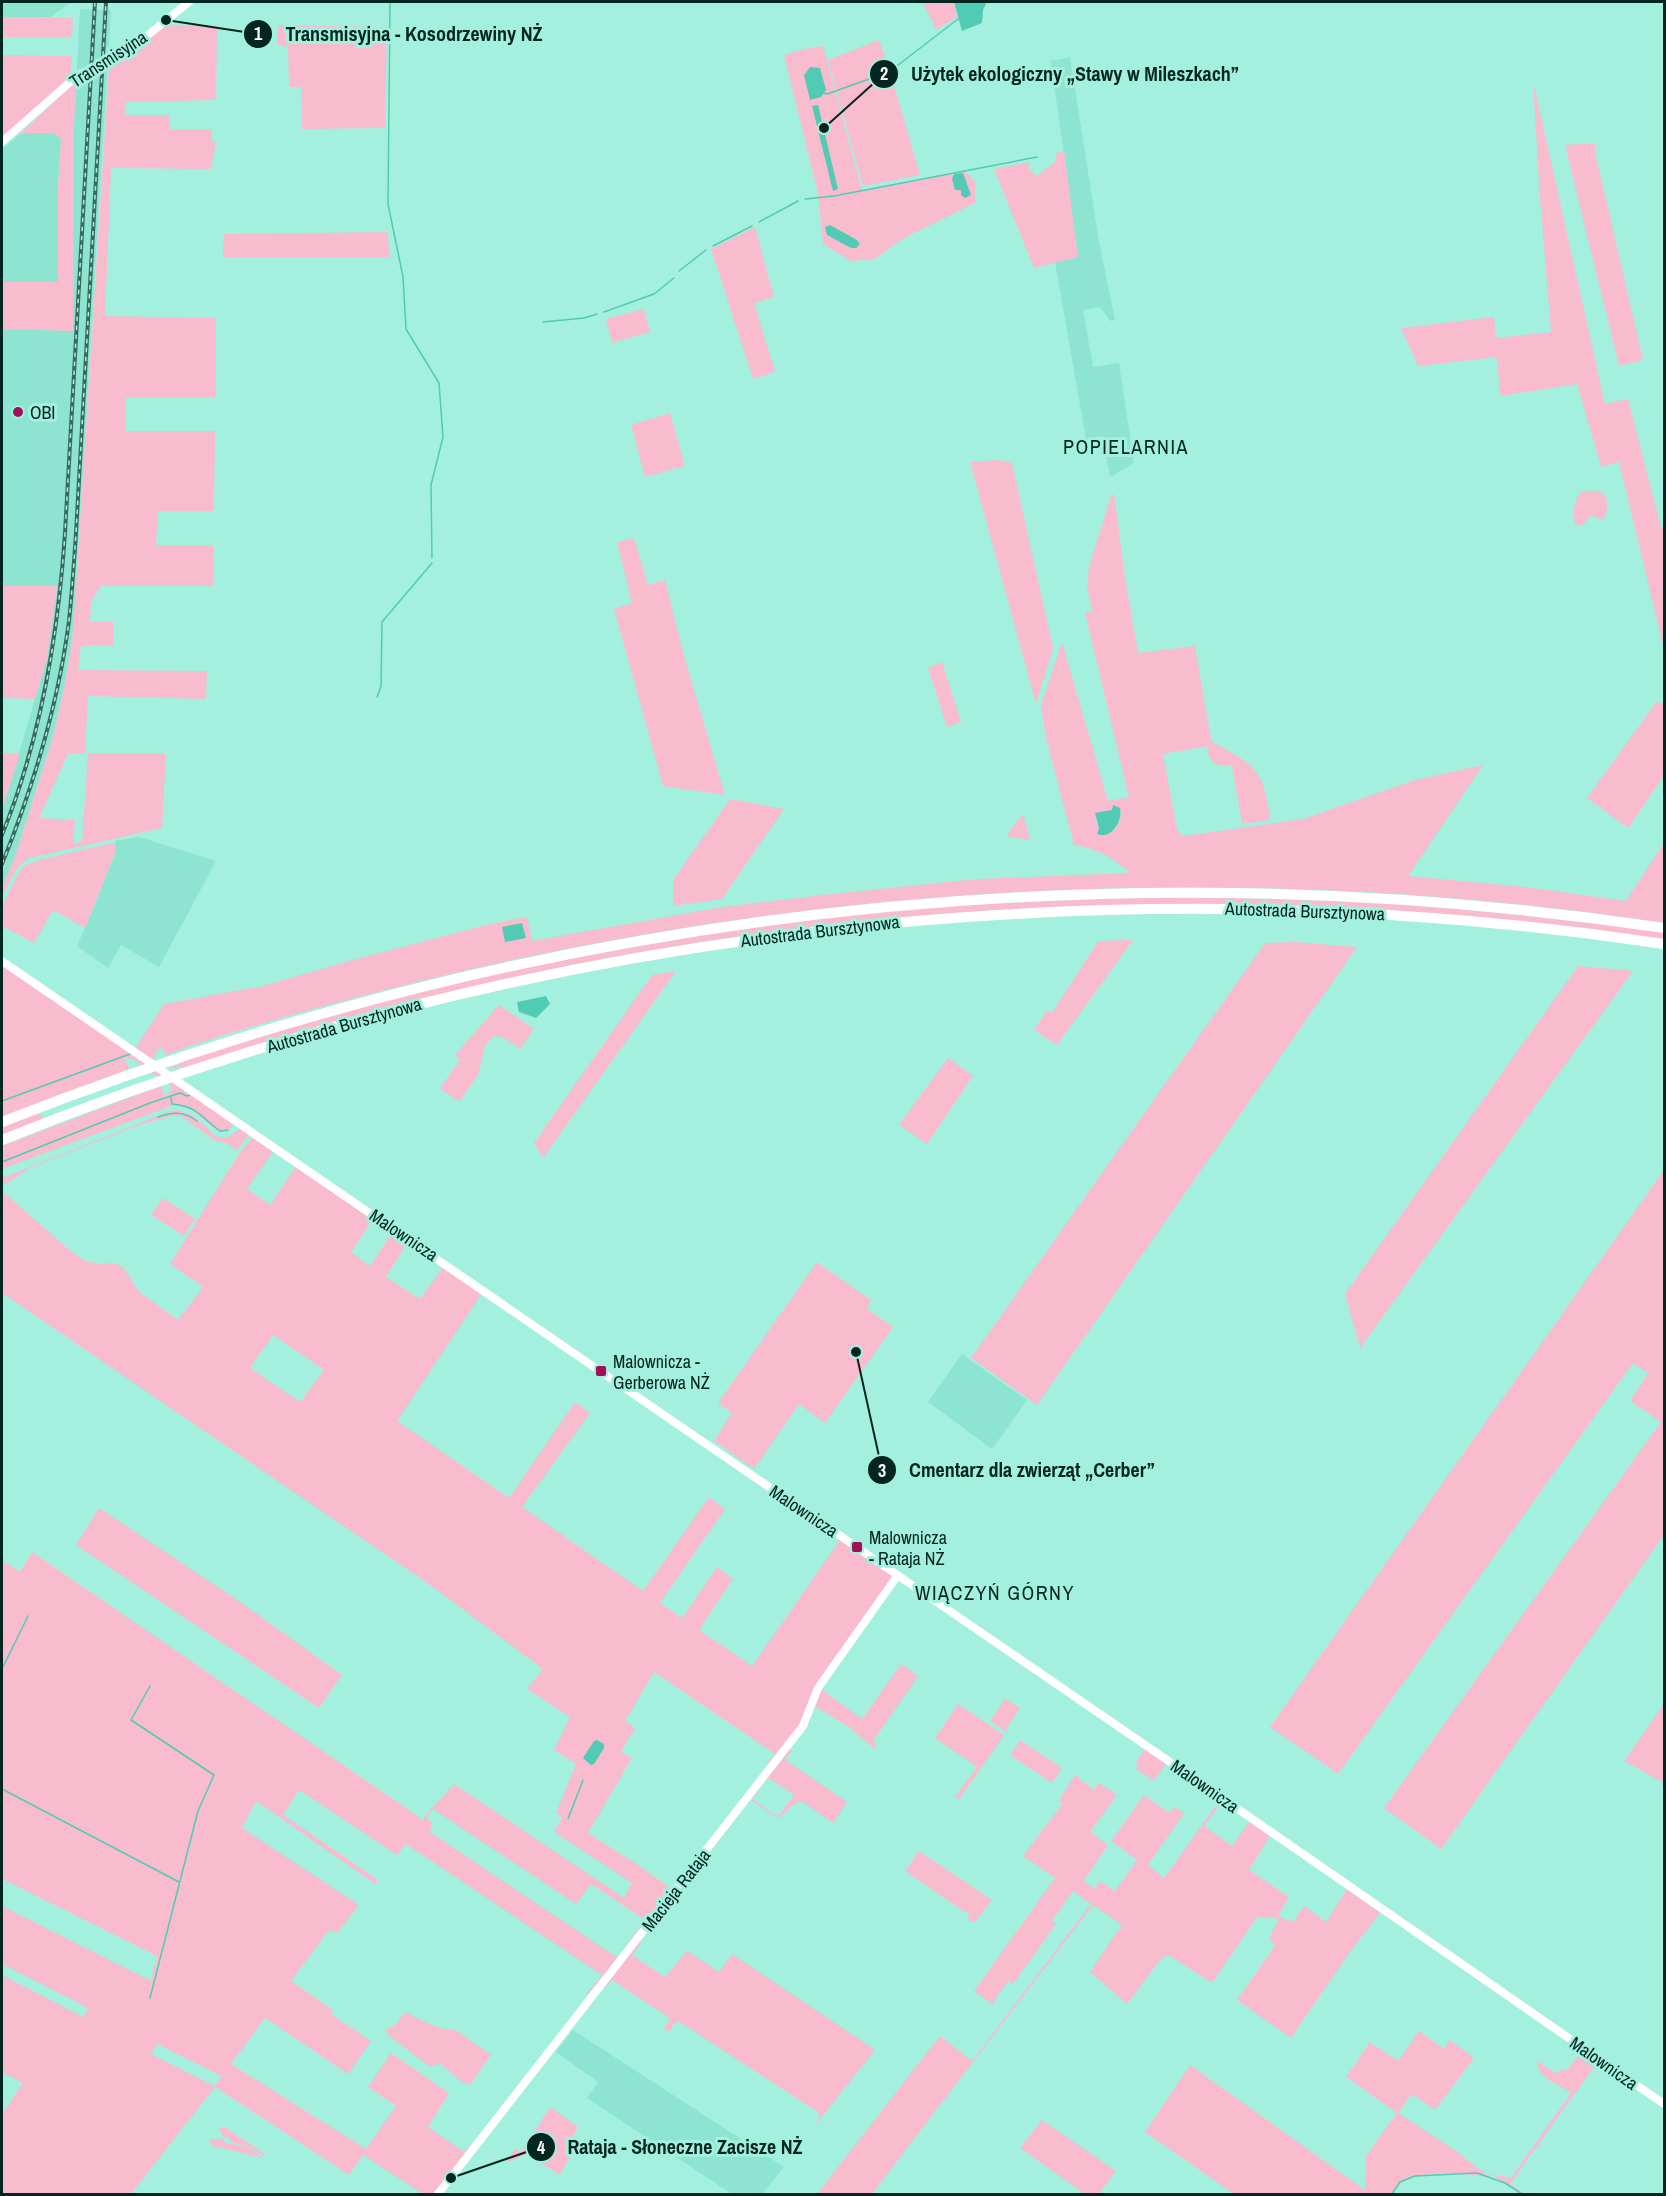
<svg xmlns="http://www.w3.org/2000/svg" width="1666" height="2196" font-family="'Archivo Narrow',sans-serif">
	<rect width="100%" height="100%" fill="#a3f0df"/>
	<path fill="#8de4d1" d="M2,2H71L51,17H2Z
		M80,9L111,10L73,633L65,683L54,732L16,854L2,888V810L47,659L57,587L2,586V329L73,331L74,127Z
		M1070,57L1099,242L1115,320L1110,321L1100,307L1083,310L1093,367L1119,363L1134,463L1110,477L1103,436L1086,439L1055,262L1078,257L1051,61Z
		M26,133H55L61,139L58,185V283L2,282V149L19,135Z
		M139,837L216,861L159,967L121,945L108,968L77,946L93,910L115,853V841Z
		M962,1354L1027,1400L992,1449L928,1402Z
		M573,2030L784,2167L762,2194H732L587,2098L598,2082L556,2052Z"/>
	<path fill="#f9bbce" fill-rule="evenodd" d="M923,2H954L957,17L936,30Z
		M181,13L168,25L217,26L216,100L126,102L125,115H169L170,129H212V141H216L211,169L111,168L105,316L216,318V397L126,398L125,431H215L214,511H158L156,545H213V586H101L91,601L90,622H113V646H81L78,670L207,671L206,699L88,696L85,753L68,754L39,818L75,820L73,844L82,842L88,753H166L162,828L29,858L16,869L2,897V888L16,854L54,733L65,683L73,633L109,65L128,54Z
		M2,17L73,18L72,38L2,37Z
		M278,25L387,27L385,128L302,129L301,87H289L288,46L277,45Z
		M879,40L888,65L920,175L863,186L828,60Z
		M823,46L862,190L964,171L975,181V203L904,238L875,259L851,261L823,244L818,194L784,55L804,49Z
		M2,55L72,56L70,79L2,139V132L5,129H2Z
		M76,81L74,127L73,331L2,329V282H58V185L61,139L54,133H26L19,135Z
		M1533,81L1605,404L1628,399L1661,528H1664V649L1619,462L1601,467L1577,384L1500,396L1497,357L1418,366L1401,328L1494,317L1496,338L1551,332L1540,199Z
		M1595,143V152L1643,360L1619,366L1565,145Z
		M1064,151L1078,257L1034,268L994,169L1030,162L1028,168L1037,176L1055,162L1056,153Z
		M755,227L774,297L754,303L775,372L753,379L711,249Z
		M388,232L389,257H223L224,234Z
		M644,309L650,332L612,343L606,319Z
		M670,413L685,466L645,477L631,425Z
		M997,460L1012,463L1053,648L1036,704L970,462Z
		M1582,491C1586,492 1593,490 1597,491C1610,494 1609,511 1603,520L1591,515L1582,526L1575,524C1573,513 1573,500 1582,491Z
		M1114,493L1125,577L1138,653L1195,646L1211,739L1214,743C1257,765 1264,772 1270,820L1242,824L1232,766L1219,765L1212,762L1207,751L1208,746L1163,754L1177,830L1183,836L1303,819L1415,780L1483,765L1408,876L1525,887L1626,901L1664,843V923C1254,860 833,881 429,979C340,1001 252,1024 165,1055L162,1047L156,1051L155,1058L151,1059L135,1049L164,1004L263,986L349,961L490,924L527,917L532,941L722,907L822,895L977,879L1129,873C1115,858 1095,848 1074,845L1046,738L1041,705L1062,642L1108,801L1129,797L1085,613L1092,611L1087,586L1089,567L1111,496ZM1113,805L1122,813L1116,829L1097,834L1099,828L1095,819L1112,810Z
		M634,538L648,585L665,580L682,649L725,795L663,786L614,609L632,603L617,542Z
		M2,586H57L47,659L35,699L2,698Z
		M942,662L961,722L947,727L928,668Z
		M1657,701L1664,705V776L1628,828L1587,798Z
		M2,753L20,754L2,810Z
		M730,799L784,809L722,899L673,906V880Z
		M1023,814L1030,840L1006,836Z
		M112,843L116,845L115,853L85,928L53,910L34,943L2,926V906L18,874L24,866L39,860Z
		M1166,896L1406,903L1664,931V940C1283,883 888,894 511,978C400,1003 292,1034 184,1069L183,1066L173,1069L171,1067L180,1064V1060L304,1022L512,969L763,924L938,906Z
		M1133,940L1057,1045L1034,1030L1047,1010L1052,1013L1098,941Z
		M1296,942L1357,947L1037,1405L971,1358L1265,943Z
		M2,964L233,1123L232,1127L226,1132H221C201,1123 198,1104 171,1106L2,1169V1146L161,1086L165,1096L171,1091L172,1087L134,1060L126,1057L125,1058L129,1069L2,1117Z
		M1578,966L1633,971L1360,1348L1345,1294Z
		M676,971L543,1158L534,1143L652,975Z
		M499,1005L534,1029L520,1049L504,1038L494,1035L485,1046L478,1075L459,1102L440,1088L460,1060L455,1055Z
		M948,1058L973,1076L927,1144L899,1125Z
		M178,1110L194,1116L217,1137H228L241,1128L249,1135L236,1151L228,1144L214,1140L181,1116H171L136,1126L30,1168L2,1186V1178L170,1111Z
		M39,1111L43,1120L2,1137V1126Z
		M254,1136L274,1150L247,1189L270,1205L297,1165L374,1218L351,1252L370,1266L393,1231L408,1242L386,1277L420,1299L444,1266L482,1293L397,1421L509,1498L575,1402L590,1413L522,1507L643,1591L709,1497L725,1509L660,1603L682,1618L717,1567L733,1579L699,1630L752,1666L840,1540L853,1549L854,1552L856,1551L891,1575V1579L822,1678L801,1725L771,1765L768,1763L775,1754L654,1672L625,1721L635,1728L621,1751L632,1758L588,1833L638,1865L673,1890L630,1946H626L645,1920L591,1884L576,1904L433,1809L426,1818L432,1823L430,1832L619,1959L590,1996L587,1994L602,1975L406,1844L397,1855L299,1790L283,1815L378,1880L375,1884L256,1801L242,1828L359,1905L337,1933L331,1930L326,1934L291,1981L333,2010L331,2014L371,2041L348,2074L265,2018L231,2064L366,2149L396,2106L368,2087L391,2053L449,2093L428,2127L464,2152L472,2143L474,2147L435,2194H423L363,2155L349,2175L215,2087L131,2194H2V2114L23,2083L2,2072V1975L83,2017L88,2008L2,1964V1906L151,1981L157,1956L2,1879V1560L20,1572L32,1552L419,1817L422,1821C430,1807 444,1797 454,1784L624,1898L632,1883L554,1832L562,1817L556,1813L576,1764L554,1750L570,1717L527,1689L543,1669L433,1587L2,1293V1191L68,1249L86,1261L100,1264L113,1263L123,1267L139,1292L178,1320L203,1287L170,1264L240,1152ZM273,1335L324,1370L300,1402L250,1368ZM157,2044L221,2076L222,2077L214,2086L151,2054Z
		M1664,1170V1535L1441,1849L1384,1808L1661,1422L1630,1401L1648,1373L1633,1363L1338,1774L1270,1727Z
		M163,1198L195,1219L184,1236L151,1215Z
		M817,1262L871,1300L867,1309L893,1327L825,1423L799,1404L754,1469L714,1441L732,1413L718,1403Z
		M99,1508L240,1602L342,1675L319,1708L76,1545Z
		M901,1664L918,1676L874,1740L876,1750L850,1728L815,1706L820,1688L862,1719Z
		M1005,1699L1020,1708L1006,1729L1008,1731L1006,1732L990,1721Z
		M958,1704L1004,1735L959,1800L955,1797L977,1767L935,1738Z
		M1664,1704V1783L1624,1761Z
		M1020,1740L1062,1768L1052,1783L1010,1755Z
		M1145,1749L1166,1763L1154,1781L1136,1769L1138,1765L1135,1763Z
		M788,1750H792L785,1760L847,1802L833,1823L803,1802C790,1801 788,1815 777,1818L752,1801V1796L760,1789L752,1799L778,1817L794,1795L769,1778L762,1784Z
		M1075,1775L1094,1790L1099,1783L1117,1795L1090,1832L1108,1845L1084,1881L1094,1889L1100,1881L1115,1891L1137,1860L1111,1841L1144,1795L1169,1813L1174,1807L1184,1813L1148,1865L1164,1878L1219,1801L1221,1803L1204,1826L1232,1846L1250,1821L1270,1836L1249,1870L1289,1897L1278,1916L1293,1922L1304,1906L1326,1922L1347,1889L1380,1913L1349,1953L1291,2038L1237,2000L1275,1946C1265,1937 1273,1932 1278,1921C1274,1912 1265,1921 1257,1917L1212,1983L1168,1955L1160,1960L1127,2004L1090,1972L1122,1925L1093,1905L872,2194H817L940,2036L972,2061L1091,1904L1073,1891L1052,1921L1056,1924L1013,1984L1008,1981L992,2004L974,1991L1055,1878L1023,1856L1063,1803L1059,1800Z
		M919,1851L992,1900L974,1923L967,1919L970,1913L963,1911L905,1871Z
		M640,1941L642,1942L632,1955L665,1977L687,1951L719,1972L732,1954L875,2050L813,2128L819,2118V2114L816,2111L683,2024L676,2021L669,2032L664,2029L670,2018L612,1980L605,1988L604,1987Z
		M405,2012C416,2017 444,2033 454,2029L491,2055L470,2085L459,2080L441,2064L429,2066L389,2036L385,2030L395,2025Z
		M1419,2031L1444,2049L1450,2040L1474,2058L1435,2110L1412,2094L1398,2113L1453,2149L1491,2178C1474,2173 1424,2171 1408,2178C1400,2181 1396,2188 1392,2194H1234L1145,2132L1190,2065L1365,2190L1366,2156L1397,2113L1346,2077L1370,2042L1398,2061Z
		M1581,2052L1597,2063L1510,2184L1525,2194H1521L1491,2174L1511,2178L1571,2093C1559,2084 1538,2079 1537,2061L1557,2074L1561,2069L1566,2071Z
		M550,2107L578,2127L569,2145L574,2149L560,2175L526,2154L509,2162L507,2160L515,2149L521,2152Z
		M1042,2120L1116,2171L1099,2194H1085L1020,2148Z
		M222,2127L226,2128L265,2154L264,2156L245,2146L231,2142L229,2137H223L219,2128Z
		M210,2139H223L226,2144C237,2142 255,2151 263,2158L213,2146L210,2143Z"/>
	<path fill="#52cbb5" d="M954,2H987L983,10L982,23L962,31Z
		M810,67L820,68L826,90L821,97L810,100L804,75Z
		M818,105L838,189L833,191L812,106Z
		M963,173L971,195L965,198L961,195V190H955L952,179L954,174Z
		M830,225L857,240L860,244L856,248H851L827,235L825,227Z
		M1113,805L1120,808C1123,821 1111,840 1097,834L1099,828L1095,813L1112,810Z
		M522,923L526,938L505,942L502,927Z
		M546,996L550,1004L536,1018L519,1012L517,1002Z
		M597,1740L604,1744V1748L594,1764L591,1765L583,1758L594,1741Z"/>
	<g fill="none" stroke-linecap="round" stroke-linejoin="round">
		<path stroke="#52cbb5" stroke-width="1.5" d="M390,2L388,204L403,277L406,329L439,383L443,437L431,485L432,558
			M824,93L827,94L889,72L958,19
			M805,199L834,196L1037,157
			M759,222L798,201
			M713,246L752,226
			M679,271L706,250
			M604,312L654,294L674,278
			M543,322L584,318L597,314
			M377,697L381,686L382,622L432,563
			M171,1098L172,1104C197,1106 202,1118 220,1131L228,1130
			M2,1101L130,1054
			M158,1117C173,1112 184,1111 197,1121
			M2,1162L150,1103L180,1093L187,1096L190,1095
			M2,1669L28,1616
			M150,1686L131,1720L214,1775L198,1811L150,1998
			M2,1789L179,1882
			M568,1819L583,1780
			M1392,2194L1400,2182L1415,2176L1477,2173L1505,2183L1522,2194"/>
		<path stroke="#fff" stroke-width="8" d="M2,142L78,75L132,48L189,2
			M2,961L1170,1762L1664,2104
			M438,2194L803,1726L818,1688L898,1575"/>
		<path stroke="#fff" stroke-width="10" d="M2,1122C538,911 1093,844 1664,928
			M2,1140C527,928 1104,860 1664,944"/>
		<g stroke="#39695f" stroke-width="4">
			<path id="rail" d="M2,835C41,739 58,637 65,533L95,2
				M2,864C34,785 58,705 69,621C72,592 74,562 76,533L106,2"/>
		</g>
		<use href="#rail" stroke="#a3f0df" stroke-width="1.5" stroke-dasharray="4.5" stroke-linecap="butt"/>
	</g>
	<g fill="#a01057" stroke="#a3f0df" stroke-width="2">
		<circle cx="18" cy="412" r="6"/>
		<rect x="595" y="1365" width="12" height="12" rx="3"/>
		<rect x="851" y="1541" width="12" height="12" rx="3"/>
	</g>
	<g text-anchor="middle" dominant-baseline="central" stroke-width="6" stroke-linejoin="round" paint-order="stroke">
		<g font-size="18" fill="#042620" stroke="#a3f0df">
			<text transform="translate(108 59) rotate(-33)">Transmisyjna</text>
			<text transform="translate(1305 911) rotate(2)">Autostrada Bursztynowa</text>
			<text transform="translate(820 931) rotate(-7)">Autostrada Bursztynowa</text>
			<text transform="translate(344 1025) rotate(-16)">Autostrada Bursztynowa</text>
			<text transform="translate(404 1235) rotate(34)">Malownicza</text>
			<text transform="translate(804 1511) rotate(34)">Malownicza</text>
			<text transform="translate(1205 1786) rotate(35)">Malownicza</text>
			<text transform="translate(676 1890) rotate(-52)">Macieja Rataja</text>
			<text transform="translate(1604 2063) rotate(35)">Malownicza</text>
		</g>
		<g font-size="18" fill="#042620" stroke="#a3f0df" text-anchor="start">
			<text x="30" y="412">OBI</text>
			<text x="613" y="1361">Malownicza -<tspan x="613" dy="21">Gerberowa NŻ</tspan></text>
			<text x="869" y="1537">Malownicza<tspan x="869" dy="21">- Rataja NŻ</tspan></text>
		</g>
		<g font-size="20" letter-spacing="1.5" fill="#042620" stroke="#a3f0df">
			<text x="1126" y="446">POPIELARNIA</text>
			<text x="995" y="1592">WIĄCZYŃ GÓRNY</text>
		</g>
	</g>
	<path fill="none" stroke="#042620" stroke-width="2" d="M166 20L258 34M824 128L884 74M856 1352L882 1470M451 2178L541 2147"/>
	<g fill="#042620" stroke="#a3f0df" stroke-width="2">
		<circle cx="166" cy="20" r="6"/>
		<circle cx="824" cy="128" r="6"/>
		<circle cx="856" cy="1352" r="6"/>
		<circle cx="451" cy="2178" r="6"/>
		<circle cx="258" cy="34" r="15"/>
		<circle cx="884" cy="74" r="15"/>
		<circle cx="882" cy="1470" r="15"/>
		<circle cx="541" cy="2147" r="15"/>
	</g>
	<g font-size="18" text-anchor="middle" font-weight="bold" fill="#fff">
		<text x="258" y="40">1</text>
		<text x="884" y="80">2</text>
		<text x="882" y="1477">3</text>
		<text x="541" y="2154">4</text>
	</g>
	<g font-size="20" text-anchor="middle" font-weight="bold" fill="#042620" stroke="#a3f0df" stroke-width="6" stroke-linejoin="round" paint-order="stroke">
		<text x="414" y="41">Transmisyjna - Kosodrzewiny NŻ</text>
		<text x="1075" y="81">Użytek ekologiczny „Stawy w Mileszkach”</text>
		<text x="1032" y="1477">Cmentarz dla zwierząt „Cerber”</text>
		<text x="685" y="2154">Rataja - Słoneczne Zacisze NŻ</text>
	</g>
	<rect width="1666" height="2196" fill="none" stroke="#042620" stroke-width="6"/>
</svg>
